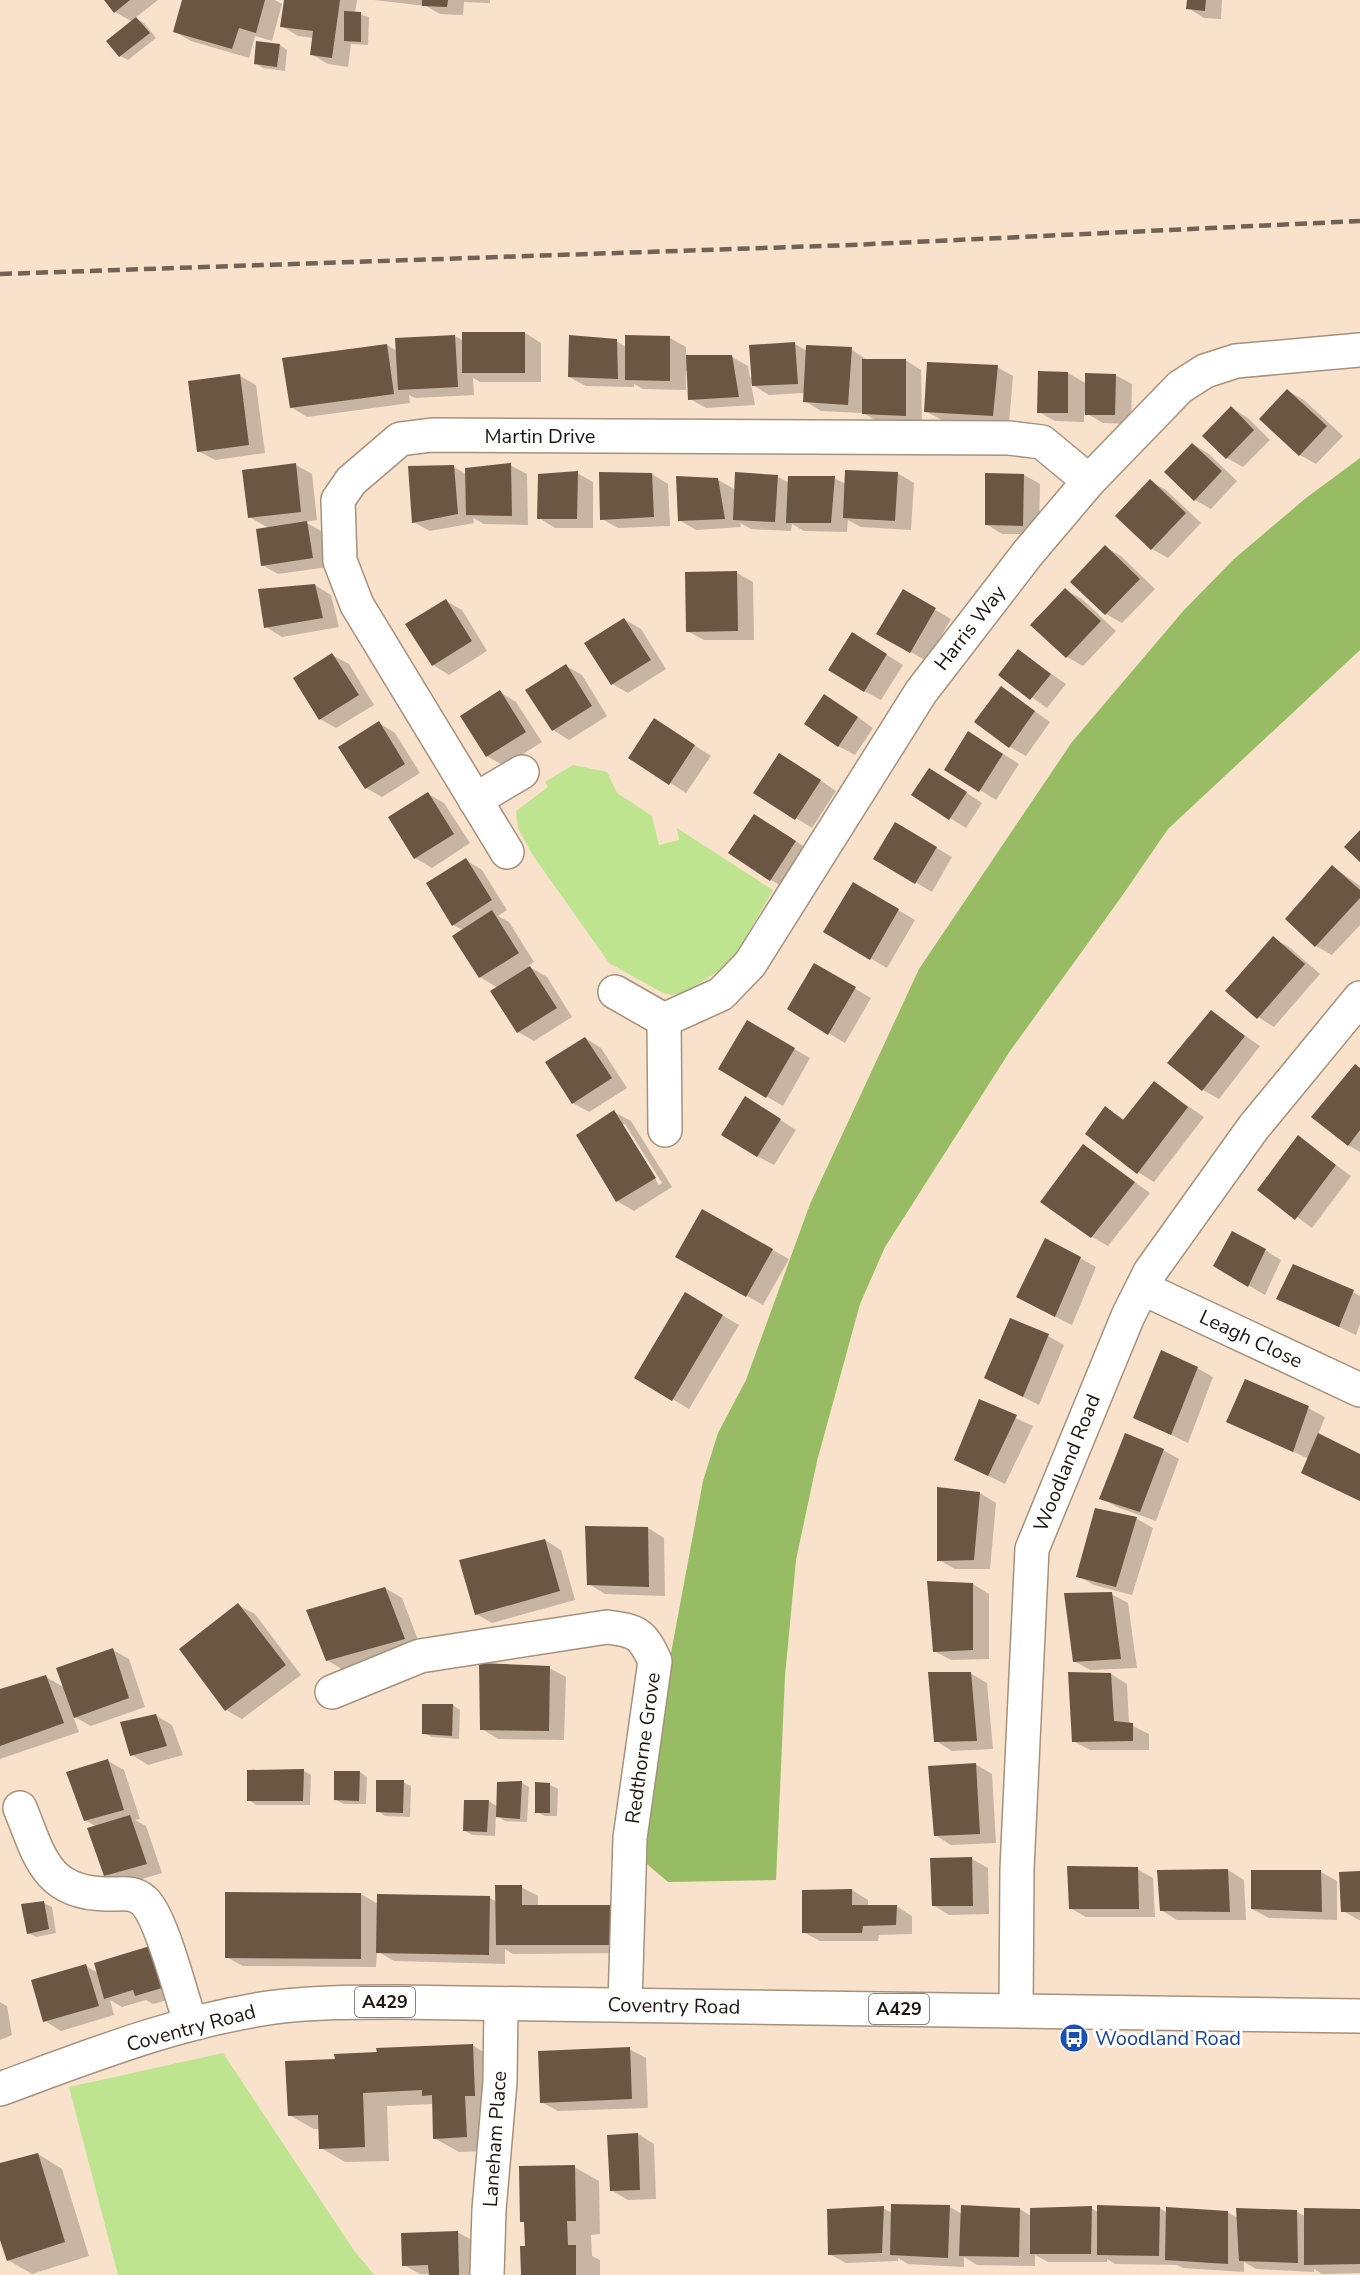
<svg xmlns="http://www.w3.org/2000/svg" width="1360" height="2275" font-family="'Nunito Sans',sans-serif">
	<rect width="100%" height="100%" fill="#f9e2cc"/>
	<path fill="#bfe490" d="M573,765L607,772L617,793L652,816L659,845L679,840L677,828L773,890L731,963L686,992L672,995L663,993L609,963L532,854L518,828L516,811L548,787L545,782Z
		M223,2053L353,2249L374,2275H118L69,2087Z"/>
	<path fill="#97bc63" d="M1360,458V650L1168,829L1122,896L1010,1051L885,1247L860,1304L817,1461L796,1560L785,1676L776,1880L668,1882L641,1859L658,1723L703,1481L718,1433L746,1380L810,1204L919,969L1072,742L1184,610L1234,559L1306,498Z"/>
	<path fill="#0003" fill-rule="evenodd" d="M106,0H158L135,18L144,23L156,38L128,60L120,56L133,22L115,12Z
		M184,0H275L282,4L272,41L255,36L249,58L191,41L175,32Z
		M286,0H357L355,13L369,17L368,45L351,44L348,67L328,64L311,54L313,38L298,36L282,26Z
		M374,0H490V3L464,2L463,15L440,14L426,6Z
		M1188,0H1222L1221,19L1204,18L1188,8Z
		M280,45L287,50L285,71L263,68L255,63Z
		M525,333L541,343V382H480L473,378L474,395L415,398L409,395L410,403L307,417L291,407L387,345L397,351V339L455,336L464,341Z
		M670,338L686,347V356L732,357L748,366L750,378L795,344L807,351L851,349L867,360H905L921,370L922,424L880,423L863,413L821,411L805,401V393L769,395L751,384L755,405L706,408L690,399L688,371H686V390L643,389L634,384V387L586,386L569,377L616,341L626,347Z
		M997,367L1013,376L1009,424L942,420L925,411Z
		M1068,373L1087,384L1115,375L1132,384L1131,424L1103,423L1084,412V422L1055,421L1039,412Z
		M240,376L256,385L265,453L215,460L198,451Z
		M1288,391L1304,400L1343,436L1316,464L1300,455Z
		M1232,408L1248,418L1270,440L1243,467L1227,458Z
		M1193,444L1209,454L1237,481L1211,509L1195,500Z
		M296,465L312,474L317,520L305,522L323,532L328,567L278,574L262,565L269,528L249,517Z
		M510,465L527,474L528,525L484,524L473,518L474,523L430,531L413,522L454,467L466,474Z
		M577,473L593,482V528H555L539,518Z
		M737,473L778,477L789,483L834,478L846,484L897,473L914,483L911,530L861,527L848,520L847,532L804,531L792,524L791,531L751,529L740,523L741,527L696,530L679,520L718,480L736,490Z
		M652,474L668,484L670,526L618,528L602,519Z
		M1024,475L1040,484L1039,534H1002L986,524Z
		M1150,481L1166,490L1201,523L1168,558L1152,549Z
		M1105,547L1121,556L1155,589L1122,623L1106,614Z
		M737,573L753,582L754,640H704L687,631Z
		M315,585L331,595L339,627L282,637L266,627Z
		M1065,590L1082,599L1116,631L1083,666L1067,657L1032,625Z
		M903,591L951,619L927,661L878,634Z
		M446,601L462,610L487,651L449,675L433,665Z
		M624,619L641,629L666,669L628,693L612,684Z
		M868,643L903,665L881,700L864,691Z
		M1018,651L1066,684L1047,708L1000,675Z
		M332,655L349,664L374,705L336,728L320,719Z
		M566,666L582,675L607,716L569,740L553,730Z
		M1002,688L1050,722L1026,756L1010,747Z
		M500,692L516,702L542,742L504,766L487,756L462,716Z
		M841,705L873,728L855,755L838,746Z
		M379,723L395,733L420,773L382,797L366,788Z
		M670,729L711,756L686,793L630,757Z
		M984,742L1019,764L996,800L946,769Z
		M796,764L836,791L812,828L756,793Z
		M946,779L982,803L966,828L913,795Z
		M428,794L444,803L470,843L432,868L415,858Z
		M896,824L952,857L932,892L875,858Z
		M771,825L811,851L787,889L771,880Z
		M466,860L482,870L507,910L498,916L509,922L534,962L528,966L547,977L572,1017L534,1041L518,1032L498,988L480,977L463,930L453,925Z
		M1332,866L1360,886V925L1332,955L1316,946Z
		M854,884L915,920L887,968L825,932Z
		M1273,938L1289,947L1320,974L1274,1027L1258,1017Z
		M814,965L871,998L845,1043L789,1009Z
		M1211,1012L1260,1046L1219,1099L1203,1090Z
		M747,1022L810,1058L783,1106L720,1069Z
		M585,1038L601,1048L627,1088L589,1112L573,1103Z
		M1360,1068V1152L1348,1145Z
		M1154,1083L1204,1117L1154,1182L1138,1172L1106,1108L1125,1120Z
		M762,1108L796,1130L774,1165L757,1156Z
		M614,1112L631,1121L672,1187L634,1211L617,1201ZM621,1124H625L662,1183L659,1185Z
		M1298,1137L1351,1176L1312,1228L1259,1189Z
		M1084,1146L1150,1193L1108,1246L1092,1237Z
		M703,1211L789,1259L763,1305L677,1257Z
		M1265,1250L1281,1260L1265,1295L1215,1266Z
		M1080,1258L1096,1267L1072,1325L1034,1306Z
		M1353,1292L1360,1296V1324L1356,1335L1278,1298Z
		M686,1294L739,1325L689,1409L636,1377Z
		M1048,1336L1064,1345L1039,1405L1002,1386Z
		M1197,1368L1213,1377L1188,1443L1135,1417Z
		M979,1401L1033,1426L1005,1484L956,1460Z
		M1308,1408L1325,1417L1318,1435L1360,1456V1501L1303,1473L1309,1459L1228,1421Z
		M1163,1450L1179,1459L1156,1521L1117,1507L1101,1498Z
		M980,1493L996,1503L990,1569H955L939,1560Z
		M1096,1510L1137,1519L1153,1528L1132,1595L1094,1585L1078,1576Z
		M648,1528L664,1538L665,1596L605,1594L589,1584Z
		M545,1540L561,1550L575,1600L492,1623L476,1614Z
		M973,1584L989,1594V1659L951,1660L934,1651Z
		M385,1588L402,1598L421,1648L343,1670L327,1660Z
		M1111,1594L1128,1603L1137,1668L1090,1670L1074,1661Z
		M238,1605L255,1614L301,1675L242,1719L226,1710Z
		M113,1650L129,1659L145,1707L91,1726L73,1716L79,1732L0,1759V1691L46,1677L65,1688Z
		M549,1668L566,1677L564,1740L498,1739L482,1729Z
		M970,1673L987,1683L993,1749L952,1751L936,1741Z
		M1111,1674L1127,1684L1129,1724L1149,1734V1750H1090L1073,1741Z
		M453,1705L460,1710L459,1739L432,1737L424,1733Z
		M155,1715L172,1725L183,1755L148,1765L132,1755Z
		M108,1761L124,1770L140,1819L135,1820L146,1826L162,1873L122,1885L105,1875L97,1827L85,1820Z
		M975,1764L992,1774L996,1843L951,1845L935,1835Z
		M304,1771L311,1775L310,1805H256L249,1800Z
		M360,1772L367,1777L366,1804H344L336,1800Z
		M403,1782L411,1786L410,1817L385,1816L378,1811Z
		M522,1783L529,1787L527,1822L505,1821L496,1815L495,1836L472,1835L464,1830L489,1801L498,1807Z
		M550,1785L558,1789L557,1816H545L537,1812Z
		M972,1859L988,1868L989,1914L949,1915L933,1905Z
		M1137,1869L1153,1878L1155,1917H1086L1070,1908Z
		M1228,1870L1244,1880L1246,1920H1177L1161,1910Z
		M1321,1872L1337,1881V1920L1269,1918L1252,1909Z
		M1360,1872V1920H1359L1343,1911Z
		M521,1887L538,1896V1907L610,1906L627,1916V1953L513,1954L505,1949V1964L394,1961L377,1951L376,1967L243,1966L226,1957L361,1894L378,1904L490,1898L497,1902Z
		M852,1890L868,1900V1907L896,1906L912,1916V1934L879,1935L878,1941H820L803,1932Z
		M44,1903L52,1907L56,1933L36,1937L28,1933Z
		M149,1947L178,1997L153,2004L146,2000L122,2007L110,2000L114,2015L61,2031L45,2021L86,1966L98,1973Z
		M0,2002L7,2006L12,2035L0,2040Z
		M472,2045L497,2060L491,2151L459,2152L434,2138V2104L387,2106L389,2161L345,2162L321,2148L320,2129H314L289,2115L336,2060Z
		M629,2049L646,2058L648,2108L558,2111L541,2102Z
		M638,2134L654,2144L656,2199L628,2200L611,2190Z
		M38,2154L62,2169L89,2256L32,2274L8,2260L0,2235V2165Z
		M574,2167L599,2181L600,2234L591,2235L592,2256L600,2260V2275H522L527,2247L526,2224L522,2221Z
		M892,2206L950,2207L962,2214V2207L1020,2209L1031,2216L1091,2208L1098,2212L1160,2208L1167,2213L1227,2212L1238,2218L1296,2211L1306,2217L1360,2211V2273L1322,2274L1314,2269V2272L1256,2269L1244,2262V2272L1183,2268L1177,2265L1115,2264L1107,2259V2262H1048L1035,2255V2266L977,2265L964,2257V2267L908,2264L898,2258V2261L846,2263L829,2254L883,2208L892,2213Z
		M457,2232L474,2241L475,2275L420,2274L404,2265Z"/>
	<path fill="#6a5643" d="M104,0H130L114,13Z
		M182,0H265L256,33L239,28L232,49L173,32Z
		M284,0H340L332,58L310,55L313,31L280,27Z
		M422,0H448L447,7L422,6Z
		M1187,0H1206L1205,11L1186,9Z
		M344,11L361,12V42L344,41Z
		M136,17L150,33L119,57L106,41Z
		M256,41L280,44L277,67L254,64Z
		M462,332H525V373H462Z
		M455,335L458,387L398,390L395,338Z
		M569,335L617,339L618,379L568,377Z
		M625,335L670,336V381L625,380Z
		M795,342L798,384L752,386L749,345Z
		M387,344L394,394L290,408L282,358Z
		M806,345L852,347L848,405L803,402Z
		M686,355H732L739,397L688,400Z
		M862,359H906V416L862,414Z
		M927,362L998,365L993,416L924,412Z
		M1038,371L1068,372V413H1037Z
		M1085,373L1116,374L1115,415H1085Z
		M240,374L249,445L197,452L188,381Z
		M1287,389L1327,426L1299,456L1259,419Z
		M1231,406L1254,430L1226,459L1202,436Z
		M1192,443L1222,471L1194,501L1164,472Z
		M296,463L301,512L248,518L242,470Z
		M511,463L512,516L466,515L465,468Z
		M454,465L458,514L412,523L408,466Z
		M845,470L898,472L895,521L843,518Z
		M578,471L577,519H537L538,474Z
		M599,472L652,473L654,517L600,520Z
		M735,472L778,475L775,522L733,520Z
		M985,473L1024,474L1023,526L985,525Z
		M676,476L718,478L725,519L678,521Z
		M788,476H835L831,523H786Z
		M1150,479L1186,513L1151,550L1115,516Z
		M307,521L313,558L261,566L256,529Z
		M1105,545L1140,579L1105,615L1070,582Z
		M737,571L738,631L686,632L685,572Z
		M315,584L323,618L264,628L258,589Z
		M1065,588L1101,621L1066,658L1030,625Z
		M903,589L936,608L910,653L876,634Z
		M446,599L472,641L432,666L405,624Z
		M624,618L651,660L611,685L584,643Z
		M852,632L887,654L864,692L828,670Z
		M1018,649L1051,674L1030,700L998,675Z
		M332,653L359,695L319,720L293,678Z
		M566,664L592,706L552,731L525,690Z
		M1001,686L1035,711L1009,748L974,722Z
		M500,690L526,732L486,757L460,716Z
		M824,694L858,717L838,747L804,724Z
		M654,718L695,745L669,785L628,758Z
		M379,721L405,764L365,789L338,747Z
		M968,731L1003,754L979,792L944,770Z
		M779,753L821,780L795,820L753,793Z
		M929,768L967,792L949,820L911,795Z
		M428,792L454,834L414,859L388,817Z
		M754,814L796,841L770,881L728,853Z
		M895,822L937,847L915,884L873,859Z
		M1360,830V862L1344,847Z
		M466,858L492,900L452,926L426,883Z
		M1332,865L1360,890V898L1315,947L1285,919Z
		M853,882L899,909L870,960L823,932Z
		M492,910L519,953L479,978L452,936Z
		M1273,936L1305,964L1257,1019L1225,991Z
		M814,963L856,987L828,1035L787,1009Z
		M530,966L557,1008L517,1033L490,991Z
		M1211,1010L1245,1036L1202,1091L1167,1063Z
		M747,1020L795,1048L766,1098L718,1069Z
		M585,1037L612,1078L572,1104L545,1062Z
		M1355,1064L1360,1068V1130L1348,1146L1311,1117Z
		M1154,1081L1188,1107L1137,1174L1085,1134L1105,1106L1123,1120Z
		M745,1096L781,1119L757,1157L721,1135Z
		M614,1110L656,1178L616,1202L576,1135Z
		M1298,1135L1336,1165L1295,1220L1257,1190Z
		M1083,1144L1135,1182L1091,1238L1040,1202Z
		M702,1209L773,1249L746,1297L675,1257Z
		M1232,1231L1266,1249L1248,1287L1213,1266Z
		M1045,1238L1081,1257L1055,1317L1016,1297Z
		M1293,1264L1354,1290L1339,1327L1276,1299Z
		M685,1292L723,1315L672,1401L634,1378Z
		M1010,1318L1049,1334L1023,1397L984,1378Z
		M1161,1350L1198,1367L1171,1435L1133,1418Z
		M1245,1379L1309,1406L1293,1452L1226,1422Z
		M979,1399L1017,1415L988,1476L954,1460Z
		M1125,1433L1164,1449L1140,1512L1099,1499Z
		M1318,1433L1360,1454V1501L1301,1473Z
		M937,1487L980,1492L974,1560L937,1561Z
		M1095,1508L1137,1517L1116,1587L1076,1577Z
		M585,1526L648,1527L649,1587L587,1585Z
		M545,1539L560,1591L475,1615L459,1560Z
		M927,1581L973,1583V1650L933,1652Z
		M385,1587L405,1639L326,1661L306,1610Z
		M1112,1592L1121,1659L1073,1662L1064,1593Z
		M238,1603L286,1665L225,1711L179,1649Z
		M113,1648L129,1698L74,1718L56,1668Z
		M479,1663L550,1666L549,1731L480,1730Z
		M928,1672H971L977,1741L934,1742Z
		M1068,1672L1111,1673L1114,1721L1133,1723V1741L1072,1742Z
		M46,1675L64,1723L0,1746V1689Z
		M422,1704H453L452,1736L422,1734Z
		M156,1714L167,1746L130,1756L120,1722Z
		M108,1759L124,1810L84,1821L66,1772Z
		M976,1763L980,1834L934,1836L928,1766Z
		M304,1769L303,1801H247V1770Z
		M334,1771H360L359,1801L334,1800Z
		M376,1780H404L403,1813L376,1812Z
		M522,1781L520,1819L496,1817L497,1782Z
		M535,1782L550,1783V1813H535Z
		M464,1800H489L487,1832L463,1831Z
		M130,1815L147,1864L104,1876L87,1828Z
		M972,1857L973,1906H932L930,1858Z
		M1067,1866L1138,1867L1139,1909H1069Z
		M1228,1869L1230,1912L1160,1911L1157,1870Z
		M1251,1870H1321L1322,1912L1251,1909Z
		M1360,1871V1912H1341L1339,1872Z
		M495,1885H522V1905H611V1945H496Z
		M852,1889V1905H897L896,1925L863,1926L862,1933H802V1890Z
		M225,1892L361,1893V1959L225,1958Z
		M377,1894L490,1896L489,1955L376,1953Z
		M44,1901L49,1929L27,1934L21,1904Z
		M150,1946L162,1988L135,1996L133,1990L104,1999L94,1963Z
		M86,1964L99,2006L43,2022L31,1980Z
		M473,2044L475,2096H465L467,2137L433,2139L432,2095L422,2096V2090L363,2093L365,2147L319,2149L318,2115L288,2116L285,2061L335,2059L334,2054L377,2052L376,2048Z
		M630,2047L632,2099L540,2103L538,2051Z
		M638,2133L640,2190L610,2191L607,2135Z
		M38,2153L65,2242L7,2261L0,2240V2163Z
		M575,2165L576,2221H567L568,2245H576V2275H521L520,2246H525L524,2222H520L519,2166Z
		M891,2204L950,2205L948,2258L890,2255Z
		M961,2205L1020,2208L1019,2257L959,2256Z
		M1097,2205L1160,2207L1159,2256L1097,2255Z
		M884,2206L882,2253L828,2255L827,2209Z
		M1092,2206L1091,2254H1030V2208Z
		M1166,2207L1228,2211V2264L1165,2260Z
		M1236,2208L1297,2210L1298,2263L1239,2261Z
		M1304,2208L1360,2209V2264L1304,2265Z
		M458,2231L459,2275H429L428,2265L402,2266L401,2233Z"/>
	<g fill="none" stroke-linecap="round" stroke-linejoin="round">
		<g stroke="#a7917c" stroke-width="36">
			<path id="minor" d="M475,800L522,772
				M507,852L357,605L340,561L338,500L351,481L400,439L432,435L1009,438L1042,442L1089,481
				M615,992L664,1020L721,994L750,964L921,692L1028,553L1089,481L1180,387L1205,371L1236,361L1360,350
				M664,1020L665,1130
				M1142,1288L1360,1390
				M332,1692L420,1656L607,1627C637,1631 642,1633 655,1661L630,1838L625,2005
				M20,1808C39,1854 45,1893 105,1894C119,1895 132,1890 144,1901C162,1917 181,1997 191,2024
				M1016,2010L1017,1869L1032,1549L1128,1316L1150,1272L1253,1128L1360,998
				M487,2275L489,2210L500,2082L501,2004"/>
		</g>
		<g stroke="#a7917c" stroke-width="36">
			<path id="major" d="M0,2089C90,2056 180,2020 275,2007C315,2002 357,2002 397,2002L1360,2016"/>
		</g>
		<use href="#minor" stroke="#fff" stroke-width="33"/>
		<use href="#major" stroke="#fff" stroke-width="33"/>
		<path stroke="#706255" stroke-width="4.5" stroke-dasharray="12 6" stroke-linecap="butt" d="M0,274L851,245L1360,221"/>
	</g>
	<defs>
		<g id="bus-disc" transform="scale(1.5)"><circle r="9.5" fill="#1a4fb4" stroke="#fff"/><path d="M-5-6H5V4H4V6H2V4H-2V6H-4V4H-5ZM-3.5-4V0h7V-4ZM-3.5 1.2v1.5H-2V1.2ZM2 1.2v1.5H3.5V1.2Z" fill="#fff"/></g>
	</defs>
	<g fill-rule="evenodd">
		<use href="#bus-disc" x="1074" y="2038"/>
	</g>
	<g text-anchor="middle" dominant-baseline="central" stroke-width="6" stroke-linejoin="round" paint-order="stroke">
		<g fill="#fff" stroke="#625c57" stroke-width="1.5">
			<rect x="355" y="1987" width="60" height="30" rx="4.5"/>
			<rect x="869" y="1994" width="60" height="30" rx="4.5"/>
		</g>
		<g font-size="18" font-weight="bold" fill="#1f160f">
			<text x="385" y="2002">A429</text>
			<text x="899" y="2009">A429</text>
		</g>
		<g font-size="20" fill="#1f160f" stroke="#fff">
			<text x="540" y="436">Martin Drive</text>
			<text transform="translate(970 628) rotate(-52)">Harris Way</text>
			<text transform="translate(1251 1339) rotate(25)">Leagh Close</text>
			<text transform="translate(1067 1463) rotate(-68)">Woodland Road</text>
			<text transform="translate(643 1748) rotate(-82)">Redthorne Grove</text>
			<text transform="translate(674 2006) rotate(1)">Coventry Road</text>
			<text transform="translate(191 2028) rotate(-15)">Coventry Road</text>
			<text transform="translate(495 2139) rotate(-86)">Laneham Place</text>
		</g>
		<g font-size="20" fill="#164399" stroke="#fff" text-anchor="start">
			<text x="1095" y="2038">Woodland Road</text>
		</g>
	</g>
</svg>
